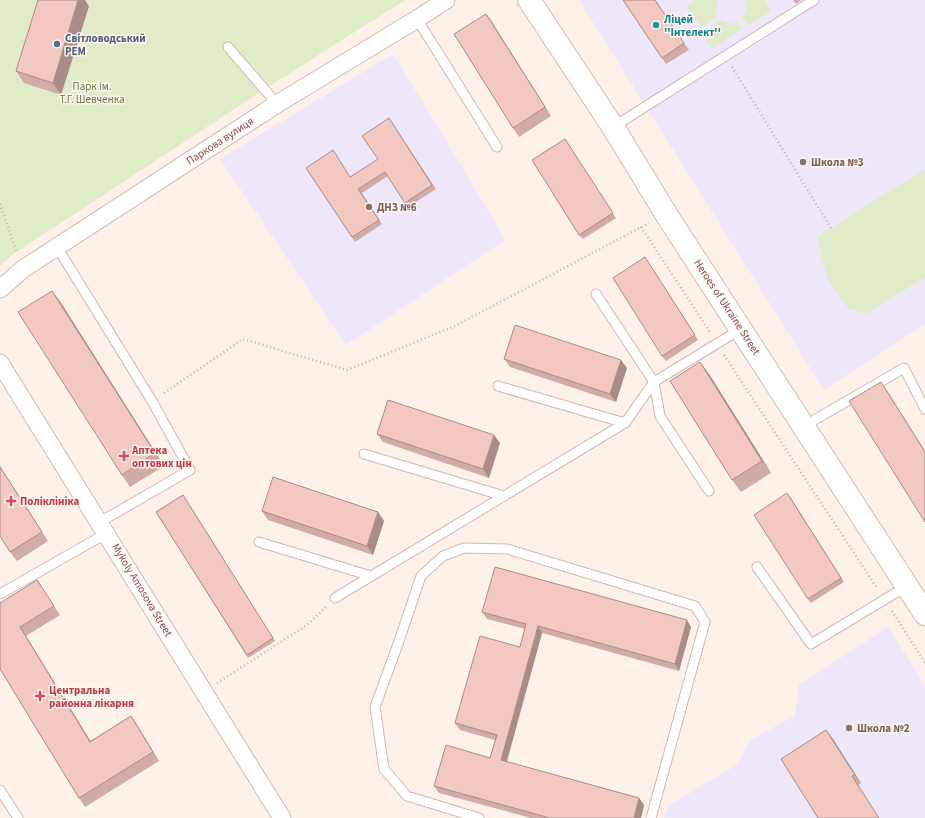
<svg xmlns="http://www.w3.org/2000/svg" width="925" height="818" font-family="'Source Sans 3',sans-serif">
	<rect width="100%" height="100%" fill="#fdf1ea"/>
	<path fill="#eee7fa" d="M579,0H925V324L824,390Z
		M393,54L466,173L505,240L346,345L220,159Z
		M888,627L925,685V818H664L668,806L738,764L750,740L795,716L799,685Z"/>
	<path fill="#e0ecc8" d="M0,0H405L257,94L12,255L0,266Z
		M696,0H718L716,5L717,17L701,27L687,6Z
		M749,0H765L771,11L748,26L742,17L747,12L745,2Z
		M720,20L731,24L737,21L742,28L711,50L704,34Z
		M925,169V277L867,314L848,308L830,284L822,261L818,236Z"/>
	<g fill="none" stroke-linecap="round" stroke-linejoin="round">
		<g stroke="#d3b7b2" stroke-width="11">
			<path id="lane" d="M417,19L497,147
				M228,47L277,104
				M613,127L814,0
				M57,247L152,401L190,470L100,522
				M596,294L654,382L660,416L709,491
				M498,386L625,423
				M804,426L904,368L925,409
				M364,454L504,496
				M259,542L371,576
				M757,567L811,644L907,586
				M0,594L107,533
				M335,598L625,423L654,382L741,329
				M0,790L18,818
				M479,818L407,796L384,769L375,707L398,644L421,576L443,556L464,548L507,549L695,606L705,622L651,818"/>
		</g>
		<g stroke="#d3b7b2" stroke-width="19">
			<path id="street" d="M0,289L23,269L277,104L417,19L446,0
				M0,363C95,514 187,667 282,818"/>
		</g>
		<g stroke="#d8b8b2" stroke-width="24">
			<path id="secondary" d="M529,0L613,127L666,214L925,614"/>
		</g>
		<path stroke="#d9aaa3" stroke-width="2.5" stroke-dasharray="1 3" stroke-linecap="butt" d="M732,67L831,228
			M0,204L17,253
			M641,227L710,332
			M724,355L877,588
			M164,393L243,339L347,370L455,326L649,223
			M892,611L925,663
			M217,683L307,625L326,607"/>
		<use href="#lane" stroke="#fff" stroke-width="9"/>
		<use href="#street" stroke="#fff" stroke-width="17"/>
		<use href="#secondary" stroke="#fff" stroke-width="22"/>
	</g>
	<path fill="#d1aca6" d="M623,0H655L689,50L666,64Z
		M793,0H801L796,4Z
		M89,6L61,95L24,83L16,71Z
		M486,14L551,116L519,137L513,128Z
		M389,118L436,189L408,207L388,176L362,193L382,224L355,242L306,168L351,177L378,159Z
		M565,139L616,218L583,239L579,235Z
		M645,257L698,340L666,361L662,356Z
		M52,291L61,303L164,466L130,487L122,475Z
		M504,359L627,368L616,402L510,367Z
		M709,374L771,473L741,492L732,480Z
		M377,434L494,435L500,443L489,478L383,442Z
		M0,466L48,541L17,561L10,552Z
		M183,495L275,641L248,658L156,512Z
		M791,498L844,582L811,603L808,599Z
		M262,511L378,512L384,521L373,555L268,520Z
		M37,580L60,615L26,636L90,741L131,716L137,725L159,761L85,807L79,798L0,669Z
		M482,612L691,627L679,671L542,633L507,762L639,798L644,805L641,818H531L439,793L434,786L490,758L495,740L460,730L455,723L520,647L525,629L487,619Z
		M826,730L861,783L818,818Z"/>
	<path fill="#aa8c87" d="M78,0H85L89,6L61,95L53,83Z
		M486,14L492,22L551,116L545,107Z
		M52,291L61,303L164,466L155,453Z
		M621,360L627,368L616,402L610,394Z
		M700,362L709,374L771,473L762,461Z
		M881,382L889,394L925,451V452Z
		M494,435L500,443L489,478L483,469Z
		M378,512L384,521L373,555L367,546Z
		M687,620L691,627L679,671L675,664Z
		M538,626L542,633L505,767L501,760Z
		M20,627L26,636L96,750L90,742Z
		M131,716L137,725L159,761L153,752Z
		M826,730L833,739L861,783L855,775Z
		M639,798L644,805L641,818H634Z"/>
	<path fill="#f3c8c1" stroke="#aa8c87" d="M38,0H78L53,83L16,71Z
		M623,0H655L684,43L662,58Z
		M486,14L545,107L513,128L454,34Z
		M389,118L432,185L405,203L385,172L358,189L379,220L352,237L306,168L333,150L350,177L378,159L362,136Z
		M565,139L613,213L579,235L532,160Z
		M645,257L695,335L662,356L613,278Z
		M52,291L155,453L122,475L18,312Z
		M515,325L621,360L610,394L504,359Z
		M700,362L762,461L732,480L670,381Z
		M881,382L925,452V522L849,401Z
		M388,400L494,435L483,469L377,434Z
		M0,467L42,532L10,552L0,536Z
		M273,477L378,512L367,546L262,511Z
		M787,493L841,578L808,599L754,515Z
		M183,495L273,638L247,655L156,512Z
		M495,567L687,620L675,664L538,626L501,760L639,798L634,818H550L434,786L446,745L490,758L497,735L455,723L480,636L520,647L526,624L482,612Z
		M37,580L54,606L20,627L90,742L131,716L153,752L79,798L0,669V603Z
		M826,730L855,775L852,776L879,818H818L781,759Z"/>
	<circle fill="#0f9aa8" stroke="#fff6f2" stroke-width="1.5" cx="656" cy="25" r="4"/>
	<circle fill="#5c6f8a" stroke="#fff6f2" stroke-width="1.5" cx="57" cy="44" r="4"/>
	<g fill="#8d6e63" stroke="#fff6f2" stroke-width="1.5">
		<circle cx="803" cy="162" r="4"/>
		<circle cx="369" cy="207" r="4"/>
		<circle cx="849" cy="728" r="4"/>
	</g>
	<g fill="#e0444e" stroke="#fff6f2" stroke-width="1.5">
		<path d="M122 450h4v4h4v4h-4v4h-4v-4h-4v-4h4z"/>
		<path d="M9 495h4v4h4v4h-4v4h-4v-4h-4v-4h4z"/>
		<path d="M38 690h4v4h4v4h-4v4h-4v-4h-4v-4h4z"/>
	</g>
	<g text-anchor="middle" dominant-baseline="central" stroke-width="3" stroke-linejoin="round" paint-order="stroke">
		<g font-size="11" font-weight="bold" fill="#0d838f" stroke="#fff6f2" text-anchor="start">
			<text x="664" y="19">Ліцей<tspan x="664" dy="13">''Інтелект''</tspan></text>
		</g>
		<g font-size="11" font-weight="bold" fill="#4e5e75" stroke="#fff6f2" text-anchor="start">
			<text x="65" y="38">Світловодський<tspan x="65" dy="13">РЕМ</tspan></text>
		</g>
		<g font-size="11" fill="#607a41" stroke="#fff6f2">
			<text x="92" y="86">Парк ім.<tspan x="92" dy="13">Т.Г. Шевченка</tspan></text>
		</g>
		<g font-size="11" fill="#7a504c" stroke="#fff6f2">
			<text transform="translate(220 141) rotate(-33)">Паркова вулиця</text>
			<text transform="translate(727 307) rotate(57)">Heroes of Ukraine Street</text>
			<text transform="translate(142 590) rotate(59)">Mykoly Amosova Street</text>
		</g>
		<g font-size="11" font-weight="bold" fill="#785e54" stroke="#fff6f2" text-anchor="start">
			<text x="811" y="162">Школа №3</text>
			<text x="377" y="207">ДНЗ №6</text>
			<text x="857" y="728">Школа №2</text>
		</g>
		<g font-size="11" font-weight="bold" fill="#be3a42" stroke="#fff6f2" text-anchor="start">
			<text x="132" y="450">Аптека<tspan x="132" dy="13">оптових цін</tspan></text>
			<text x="20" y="501">Поліклініка</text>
			<text x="49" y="690">Центральна<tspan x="49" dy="13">районна лікарня</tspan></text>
		</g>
	</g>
</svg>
